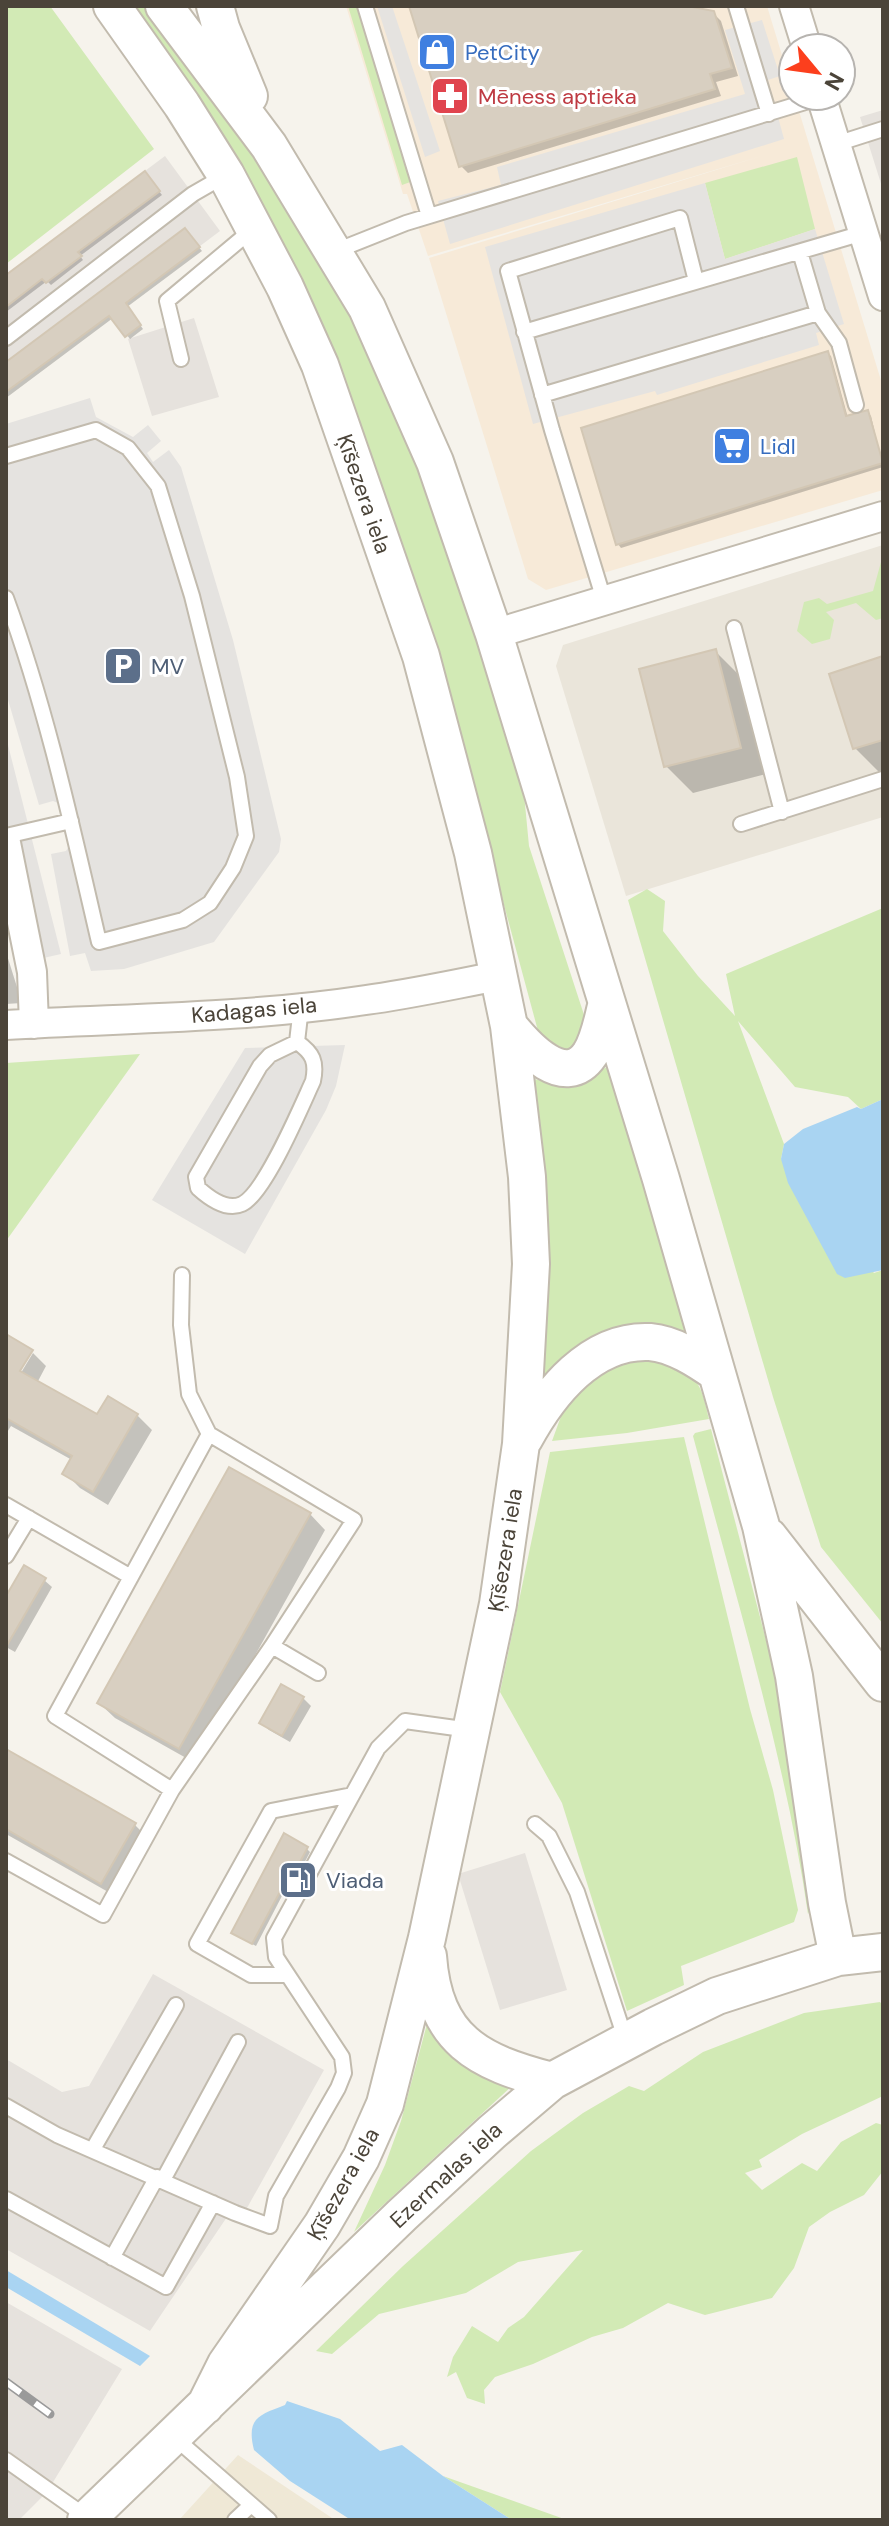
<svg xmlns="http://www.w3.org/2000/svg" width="889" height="2526" font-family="'DM Sans',sans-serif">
	<rect width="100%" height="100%" fill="#f6f3ec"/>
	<path fill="#eae5da" d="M883,545V817L626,896L556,666L563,645Z"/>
	<path fill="#f7ead8" d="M346,6H767L883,387V490L546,590L528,579L429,258L768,154L428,256L407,194H403Z"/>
	<path fill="#e6e2dd" d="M883,110V190L860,117Z
		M165,156L220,231L6,392V275Z
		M194,318L219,397L152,416L128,339Z
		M525,1853L567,1990L500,2010L458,1874Z
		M153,1974L324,2070L247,2208L227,2217L150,2331L6,2249V2059L62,2092L89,2086Z
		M6,2302L122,2369L47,2492L19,2520H6Z"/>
	<path fill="#efe8d6" d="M238,2455L335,2520H179Z"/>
	<path fill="#d2eab5" d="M6,6H50L154,149L6,264Z
		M131,6H147L254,149L353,313L398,413L467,592L522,773L529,846L587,1024L582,1046L563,1054L541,1042L454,720L416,592Z
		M348,6H358L413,181L402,185Z
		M797,157L815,229L725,259L705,183Z
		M883,561V618L876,620L856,603L826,612L834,620L830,639L812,644L797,631L804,602L819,598L827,604L873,591L881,562Z
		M647,889L665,901L663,931L698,976L735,1016L726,974L883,908V1099L861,1109L848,1097L795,1087L738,1021L784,1144L781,1159L874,1273L883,1270V1624L821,1547L773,1397L628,900Z
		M140,1054L6,1241V1063Z
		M608,1066L690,1332L662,1329L583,1347L542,1378L534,1079C560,1086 586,1081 608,1066Z
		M665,1357C698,1381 700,1378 709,1419L627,1433L552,1441L564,1408L579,1384L612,1361Z
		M711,1429L778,1686L812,1905L808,1914C785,1755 734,1592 693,1436L695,1433Z
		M684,1437L750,1709L773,1790L798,1910L794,1922L681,1966L684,1985L627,2011L562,1803L500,1692L550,1452Z
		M880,2002L883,2006V2096L802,2134L759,2160L762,2167L745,2173L762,2190L802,2163L817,2171L841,2142L876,2123L883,2125V2171L864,2195L830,2212L809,2227L794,2268L772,2298L705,2315L668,2303L623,2328L592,2337L533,2364L495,2377L484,2390L485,2404L467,2398L456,2372L447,2377L453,2357L472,2326L498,2342L508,2328L524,2317L583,2250L518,2262L466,2293L379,2314L332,2354L316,2351L403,2266L531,2151L583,2113L629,2086L644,2091L703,2052L804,2013Z
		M427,2024C454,2056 470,2074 512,2086L354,2232L385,2165L401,2121Z
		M443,2476L567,2520H512Z"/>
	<path fill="#e5e3e0" d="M377,6H392L440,151L425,157Z
		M762,20L780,76L768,80L784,139L450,244L438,201L501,185L497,167L745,94L725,30Z
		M705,183L725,259L815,229L844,324L816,333L819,345L657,395L655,391L533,424L485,247Z
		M90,398L96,417L133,437L148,425L161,441L147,453L153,462L169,450L181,467L233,640L281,839L279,852L214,942L124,969L91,971L85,953L70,956L51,854L66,851L69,846L60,804L53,801L39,805L6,693V424Z
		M6,737L61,954L17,964L6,918Z
		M345,1045L336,1086L326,1110L245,1254L152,1200L245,1048Z"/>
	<path fill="#a9d4f2" d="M883,1099V1270L845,1278L837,1274L788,1183L781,1159L784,1144L803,1129L857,1107L861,1109Z
		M6,2270L150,2356L140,2366L6,2287Z
		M287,2401L340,2419L380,2451L402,2445L443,2476L512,2520H351L290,2481L254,2450C246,2418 259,2415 285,2405Z"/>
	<path fill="#0003" d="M416,6H676L713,13L721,21L738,76L716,82L721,96L468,173L461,166Z
		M148,177L162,195L80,256L83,260L51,285L47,281L6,312V278Z
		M188,234L202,251L127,307L143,329L130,339L113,318L6,398V365Z
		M827,353L831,356L848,418L867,412L871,416L883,467L621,548L618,544L583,429Z
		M716,652L742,678L766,774L693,793L666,766Z
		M883,658V774L882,775L855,748Z
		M6,952L22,1003L6,1004Z
		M6,1336L33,1352H28L13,1378L16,1381L33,1353L46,1366L37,1383L98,1417L137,1415L152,1430L108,1505L80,1488L65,1473L72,1460L11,1426L6,1434Z
		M310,1514L325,1530L195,1763L115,1718L99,1703Z
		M44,1580L52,1587L15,1652L6,1647V1600Z
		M303,1698L311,1706L290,1742L269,1730L261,1723Z
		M6,1751L135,1825L150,1840L117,1897L6,1834Z
		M307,1849L310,1852L288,1894L284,1892L256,1946L237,1936L233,1933Z"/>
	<path fill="#d8cfc1" stroke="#d3c7b4" stroke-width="2" d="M409,6H687L714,11L732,68L710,74L715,89L459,167Z
		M145,171L160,191L78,252L82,256L46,283L42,279L6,307V275Z
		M185,228L200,247L126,303L141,325L125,337L109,316L6,392V362Z
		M828,351L846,416L868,410L883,463L616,545L581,428Z
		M716,649L741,748L664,767L639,669Z
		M883,656V740L853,749L829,674Z
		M6,1334L33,1350L20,1371L97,1414L108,1396L138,1414L93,1492L62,1474L72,1456L6,1418Z
		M229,1467L311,1513L179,1749L97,1703Z
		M24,1565L46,1578L6,1647V1596Z
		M281,1684L304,1697L282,1736L259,1723Z
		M6,1749L136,1823L101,1884L6,1829Z
		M284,1833L308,1847L284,1892L281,1890L252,1944L231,1933Z"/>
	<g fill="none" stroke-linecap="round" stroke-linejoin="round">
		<g stroke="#c2bbae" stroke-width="18">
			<path id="service" d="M365,6L429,216
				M736,6L769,114
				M836,144L883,129
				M333,252L406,223L822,97
				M818,313L839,343L856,405
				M524,332L863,233
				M6,338L193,194L226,175
				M181,359L167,301L253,229
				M542,395L818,313L800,252
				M6,456L96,430L128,448L158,486L192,596L237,777L246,836L233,868L210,903L183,920L99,942C72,826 47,710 6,598
				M604,600L552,430L508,271L680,218L696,281
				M734,628L782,812
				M741,824L883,779
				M6,836L71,821
				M297,1042C313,1053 317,1062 313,1081C301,1107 265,1193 242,1204C227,1211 209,1198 198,1188L196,1177L260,1066L270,1055L297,1042L301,1007
				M182,1275L181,1325L189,1394L209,1434L354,1520L272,1646L318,1673
				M6,1505L131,1577
				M6,1556L29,1518
				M172,1790L55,1716L209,1434
				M535,1824L549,1836L577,1892L626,2041
				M6,1861L103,1915L172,1790L272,1646
				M286,1975H251L197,1944L271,1811L352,1795
				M6,2106L57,2135L235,2213L270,2226L276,2196L338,2088L344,2073L342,2057L276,1957L274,1938L378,1748L405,1721L470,1730
				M93,2149L176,2005
				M163,2180L238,2042
				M6,2199L166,2287L213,2203
				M112,2258L157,2177
				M174,2437L269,2520
				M6,2460L88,2518
				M235,2520L251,2505"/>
		</g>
		<g stroke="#c2bbae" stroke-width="32">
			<path id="minor" d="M794,6L807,48
				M821,96L883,296
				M494,634L883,516
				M6,843L32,972L34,1024
				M6,1025C126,1018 247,1018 366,1000C411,994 455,984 499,976"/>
		</g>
		<g stroke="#c2bbae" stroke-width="40">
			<path id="tertiary" d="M112,6L182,105L226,175L285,287L320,365L421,656L473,853L509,1026L527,1177L531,1264L521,1444L498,1604L427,1938L385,2104L361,2158L322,2225L226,2364L205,2406
				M164,6L269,146L367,308L435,462L494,634L661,1179L761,1526L794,1676L827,1903L838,1957
				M215,6L221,28L249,96
				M509,1026C526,1047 565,1091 590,1054C599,1040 602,1022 606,1006
				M524,1439C549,1393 591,1339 650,1342C674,1344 698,1360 717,1373
				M769,1537L883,1683
				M428,1956C434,2040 478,2062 552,2081
				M86,2520L402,2215L492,2132L552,2081L653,2027L717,1996L838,1957L883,1952"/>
		</g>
		<use href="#service" stroke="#fff" stroke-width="14"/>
		<use href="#minor" stroke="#fff" stroke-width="28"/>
		<use href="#tertiary" stroke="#fff" stroke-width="36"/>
		<g stroke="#9a9a9a" stroke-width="9">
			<path id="rail" d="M6,2382L50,2414"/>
		</g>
		<use href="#rail" stroke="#fff" stroke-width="6" stroke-dasharray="18" stroke-linecap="butt"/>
	</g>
	<defs>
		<g id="shop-square" transform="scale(2)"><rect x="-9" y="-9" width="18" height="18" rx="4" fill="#3f7fe0" stroke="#fff"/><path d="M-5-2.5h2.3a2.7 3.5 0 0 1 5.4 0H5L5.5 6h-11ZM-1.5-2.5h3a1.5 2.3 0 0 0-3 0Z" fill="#fff"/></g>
		<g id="pharmacy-square" transform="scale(2)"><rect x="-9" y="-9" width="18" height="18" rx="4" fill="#e0444e" stroke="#fff"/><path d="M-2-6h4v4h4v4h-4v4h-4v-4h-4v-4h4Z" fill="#fff"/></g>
		<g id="supermarket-square" transform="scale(2)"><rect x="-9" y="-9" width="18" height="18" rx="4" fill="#3f7fe0" stroke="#fff"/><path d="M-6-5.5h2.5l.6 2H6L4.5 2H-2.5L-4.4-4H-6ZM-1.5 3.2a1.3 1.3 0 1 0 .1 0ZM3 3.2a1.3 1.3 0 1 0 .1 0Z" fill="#fff"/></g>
		<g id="parking-square" transform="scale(2)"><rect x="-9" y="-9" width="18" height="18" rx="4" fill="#5c6f8a" stroke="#fff"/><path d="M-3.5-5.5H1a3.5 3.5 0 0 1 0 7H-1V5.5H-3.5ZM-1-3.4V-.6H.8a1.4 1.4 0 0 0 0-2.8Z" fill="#fff"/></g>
		<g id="fuel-square" transform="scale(2)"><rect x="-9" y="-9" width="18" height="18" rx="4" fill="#5c6f8a" stroke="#fff"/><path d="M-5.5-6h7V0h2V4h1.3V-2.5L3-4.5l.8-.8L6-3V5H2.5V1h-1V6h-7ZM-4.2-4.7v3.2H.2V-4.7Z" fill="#fff"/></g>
	</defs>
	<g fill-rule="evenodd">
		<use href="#shop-square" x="437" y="52"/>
		<use href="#pharmacy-square" x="450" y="96"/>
		<use href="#supermarket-square" x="732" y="446"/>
		<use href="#parking-square" x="123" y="666"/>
		<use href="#fuel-square" x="298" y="1880"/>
	</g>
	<g text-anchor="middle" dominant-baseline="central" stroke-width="6" stroke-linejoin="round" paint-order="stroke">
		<g font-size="22" fill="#366cbe" stroke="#fff" text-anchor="start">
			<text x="465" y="52">PetCity</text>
			<text x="760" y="446">Lidl</text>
		</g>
		<g font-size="22" fill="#be3a42" stroke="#fff" text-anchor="start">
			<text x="478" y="96">Mēness aptieka</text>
		</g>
		<g font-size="22" fill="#4b4439" stroke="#fff">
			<text transform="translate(364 494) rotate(71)">Ķīšezera iela</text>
			<text transform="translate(254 1010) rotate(-5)">Kadagas iela</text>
			<text transform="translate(505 1550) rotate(-81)">Ķīšezera iela</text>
			<text transform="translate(446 2175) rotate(-43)">Ezermalas iela</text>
			<text transform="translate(343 2184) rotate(-61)">Ķīšezera iela</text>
		</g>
		<g font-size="22" fill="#4e5e75" stroke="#fff" text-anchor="start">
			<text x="151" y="666">MV</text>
			<text x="326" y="1880">Viada</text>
		</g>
	</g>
	<rect width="889" height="2526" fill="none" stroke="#4b4439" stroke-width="16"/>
	<g transform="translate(817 72) rotate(119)"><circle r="38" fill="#ffffff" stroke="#b7b4b0" stroke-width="2"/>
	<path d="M0-6L14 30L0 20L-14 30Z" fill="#fc3f1d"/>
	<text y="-12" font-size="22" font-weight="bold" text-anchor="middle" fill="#4b4439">N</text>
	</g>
</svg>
